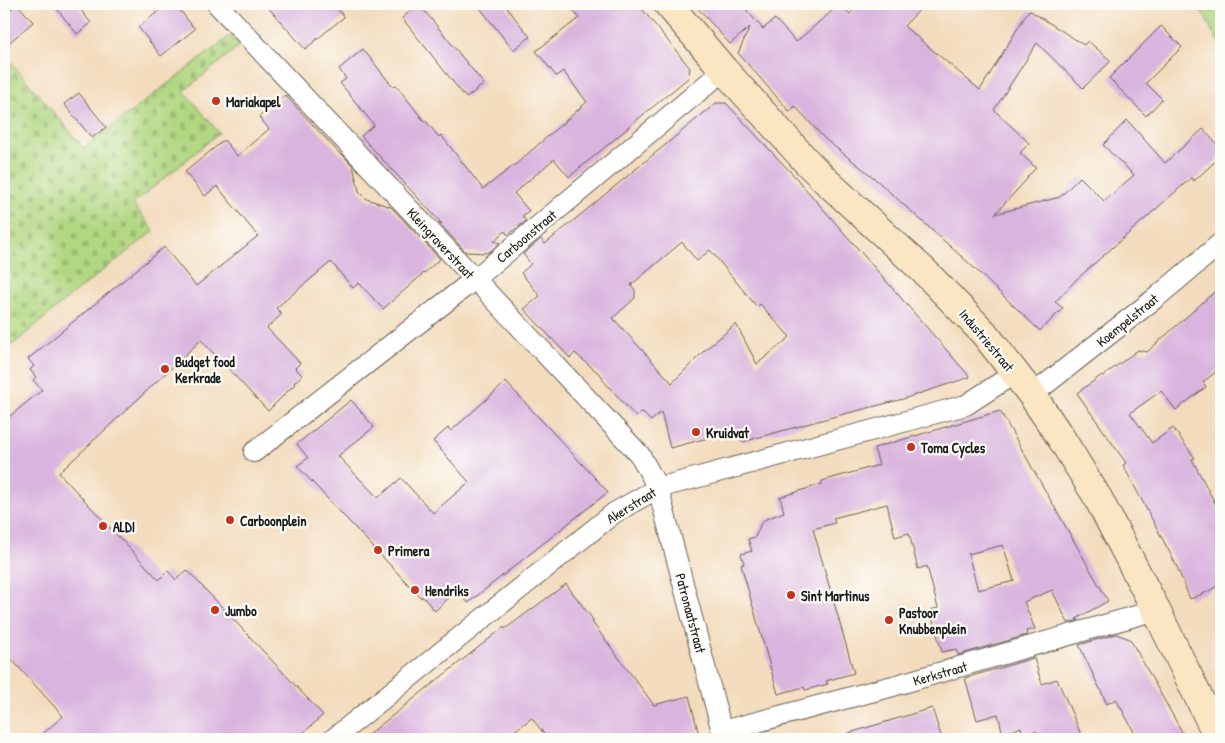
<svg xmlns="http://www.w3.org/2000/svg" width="1225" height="743" font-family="'Patrick Hand',sans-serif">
	<defs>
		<pattern id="grass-dots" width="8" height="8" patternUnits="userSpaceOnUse" patternTransform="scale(1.25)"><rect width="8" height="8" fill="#b1d781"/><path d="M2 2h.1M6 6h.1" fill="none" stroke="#98b86f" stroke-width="1.8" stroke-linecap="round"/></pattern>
		<pattern id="cemetery-stones" width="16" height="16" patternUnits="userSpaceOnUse" patternTransform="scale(1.25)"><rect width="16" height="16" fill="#b1d781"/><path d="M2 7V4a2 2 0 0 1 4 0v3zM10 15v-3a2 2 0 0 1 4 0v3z" fill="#98b86f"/></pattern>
	</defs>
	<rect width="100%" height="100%" fill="#fdfcf7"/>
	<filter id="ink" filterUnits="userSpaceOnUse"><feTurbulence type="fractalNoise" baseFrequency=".02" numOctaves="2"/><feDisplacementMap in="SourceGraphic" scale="10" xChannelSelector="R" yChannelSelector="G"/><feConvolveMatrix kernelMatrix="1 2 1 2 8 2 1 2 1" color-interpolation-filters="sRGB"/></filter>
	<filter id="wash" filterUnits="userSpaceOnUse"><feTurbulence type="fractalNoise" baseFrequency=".0096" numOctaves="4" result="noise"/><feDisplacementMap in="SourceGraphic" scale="20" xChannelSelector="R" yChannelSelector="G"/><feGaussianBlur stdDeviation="1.12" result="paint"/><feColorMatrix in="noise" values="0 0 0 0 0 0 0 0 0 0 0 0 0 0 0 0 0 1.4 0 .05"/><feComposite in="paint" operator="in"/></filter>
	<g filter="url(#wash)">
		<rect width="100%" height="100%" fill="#f3dcbd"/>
		<path fill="url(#grass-dots)" stroke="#667a4e" d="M1197,4H1221V47L1200,8Z"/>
		<path fill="url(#cemetery-stones)" stroke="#667a4e" d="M230,36L239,46L184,91L219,133L133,204L154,231L74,293L4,352V54L84,148Z"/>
		<g id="blocks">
			<path fill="#d9b4de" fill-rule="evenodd" d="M17,4L33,22L4,47V15Z
				M53,4H76L91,23L77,34Z
				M168,4H175L195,29L161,56L138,27Z
				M265,4H334L344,17L305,49Z
				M419,4L484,84L466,98L402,18Z
				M477,4H504L530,37L513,50Z
				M568,4H638L690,68L688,78L627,128H628L569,177L554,159L514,193L529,211L522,216L526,221L508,235L505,231L494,241L500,243L488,253L466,252L438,222L442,224L361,136L374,125L340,83L346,79L339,69L363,49L393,87L396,85L424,121L425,120L439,137L441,135L483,189L516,164L587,102L563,71L556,76L536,51L579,18Z
				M694,4H741L763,29L775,19L796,42L840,4L850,14L860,4H925L904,26L980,90L1029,10L1084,45L1088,41L1111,61L1083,88L1037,43L994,110L1029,143L1020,153L1036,168L1027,177L1028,178L995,214L1060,197L1080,177L1104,201L1134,175L1103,145L1127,120L1165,163L1203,129L1221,149V156L1194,181L1191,178L1077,279L1055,302L1063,308L1040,331L972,266L873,177L825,139L795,106L790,112L738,53L750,27L730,44Z
				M1161,26L1182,47L1146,83L1162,99L1146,116L1109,78Z
				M79,93L106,127L92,138L64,104Z
				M285,95L341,155L342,154L353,166L359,191L367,199L391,207L440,259L383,309L359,283L353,288L331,262L276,308L282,314L267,328L300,363L295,368L302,375L294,383L295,384L268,411L201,340L59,473L159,580L168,571L176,580L187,570L323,715L297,739H37L63,716L4,651V421L42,390L33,380L36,377L30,370L34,366L28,359L164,247L196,286L258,236L217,186L205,196L185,172L224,140L237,156L269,129L259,117Z
				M716,103H726L797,179L970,377L903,399L825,419L742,442L738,430L670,448L661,412L651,421L642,412L636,417L602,379L603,377L575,353L570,358L524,309L540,296L521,273L531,264L523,254L541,239L545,244ZM682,242L697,261L710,250L757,307L760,304L790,337L757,364L736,324L706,349L672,383L613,318L635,298V290L631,285Z
				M1221,286V368L1203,382L1206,387L1176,410L1161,391L1130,413L1152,443L1173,428L1195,458L1192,459L1221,515V584L1205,593L1190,599L1177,567L1169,551L1123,465L1126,463L1077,393L1102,375L1103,376L1138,350L1147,352Z
				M506,382L608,492L468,603L457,590L435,611L422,596L421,598L297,466L308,458L297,444L351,400L374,427L338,456L378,498L401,478L433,513L469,482L433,441L448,428L451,431Z
				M1000,411L1108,601L1076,619L1079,620L1068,623L1052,590L1024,602L1035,629L1026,631L1027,635L958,655L956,649L942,652L930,610L938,608L927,566L918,569L909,533L895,537L887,504L833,518L835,523L813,529L854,673L826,681L828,684L805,690L804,687L778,694L741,565L744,564L741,554L752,551L748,539L755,537L761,523L766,519L784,512L780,497L822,484V481L879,465L874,448ZM1003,545L1014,581L978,590L968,554Z
				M566,584L594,621L592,622L654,705L689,696L700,739H548L532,718L503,739H363L504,627L505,629Z
				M1116,634L1130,639L1186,739H1138L1116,699L1107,704L1079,645Z
				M1034,658L1042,684L1057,679L1083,739H1038L1036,731L1022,735L1021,727L1003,735L998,714L977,720L965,678Z
				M932,708L942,739H846V734Z"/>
		</g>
	</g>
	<g filter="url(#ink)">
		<use href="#blocks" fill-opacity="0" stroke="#675f54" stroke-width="1"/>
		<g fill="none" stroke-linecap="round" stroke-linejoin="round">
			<g stroke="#675f54" stroke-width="22">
				<path id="street" d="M217,4L640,455L658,488L724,739
					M1032,395L1158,296L1221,243
					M254,452L475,279L724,70
					M723,731L893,686L1156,610
					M333,739L614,513L658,488L966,405L1015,373"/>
			</g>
			<g stroke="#675f54" stroke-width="30">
				<path id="secondary" d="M668,4L724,70L807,162L826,181L924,271L984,333L1032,395L1061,438L1098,498L1156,610L1219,739"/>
			</g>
			<use href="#street" stroke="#fff" stroke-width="20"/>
			<use href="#secondary" stroke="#fbe6c4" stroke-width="28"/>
		</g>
	</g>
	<g fill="#c8321e" stroke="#fdfcf7" stroke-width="2">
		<circle cx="216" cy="101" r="5"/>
		<circle cx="165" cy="369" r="5"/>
		<circle cx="696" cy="432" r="5"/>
		<circle cx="911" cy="447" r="5"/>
		<circle cx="230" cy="520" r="5"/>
		<circle cx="103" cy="526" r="5"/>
		<circle cx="378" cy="550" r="5"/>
		<circle cx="415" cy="590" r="5"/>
		<circle cx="791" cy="595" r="5"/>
		<circle cx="215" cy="610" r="5"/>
		<circle cx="889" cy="620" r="5"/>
	</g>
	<g text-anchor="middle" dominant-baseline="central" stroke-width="4.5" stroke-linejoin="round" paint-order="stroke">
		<g font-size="14" font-weight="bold" fill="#1c1c1c" stroke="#fdfcf7" text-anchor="start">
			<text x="226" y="101">Mariakapel</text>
			<text x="175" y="361">Budget food<tspan x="175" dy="16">Kerkrade</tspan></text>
			<text x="706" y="432">Kruidvat</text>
			<text x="921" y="447">Toma Cycles</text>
			<text x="240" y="520">Carboonplein</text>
			<text x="113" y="526">ALDI</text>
			<text x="388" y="550">Primera</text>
			<text x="425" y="590">Hendriks</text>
			<text x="801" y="595">Sint Martinus</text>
			<text x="225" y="610">Jumbo</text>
			<text x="899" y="612">Pastoor<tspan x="899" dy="16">Knubbenplein</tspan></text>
		</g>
		<g font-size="14" fill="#1c1c1c" stroke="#fdfcf7">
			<text transform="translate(526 236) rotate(-40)">Carboonstraat</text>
			<text transform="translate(441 243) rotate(47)">Kleingraverstraat</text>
			<text transform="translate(1127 320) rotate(-39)">Koempelstraat</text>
			<text transform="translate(987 340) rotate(50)">Industriestraat</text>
			<text transform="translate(631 505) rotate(-32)">Akerstraat</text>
			<text transform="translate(691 613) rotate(75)">Patronaatstraat</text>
			<text transform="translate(940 673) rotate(-16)">Kerkstraat</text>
		</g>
	</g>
	<rect width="1225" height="743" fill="none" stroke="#fdfcf7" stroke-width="20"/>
</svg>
